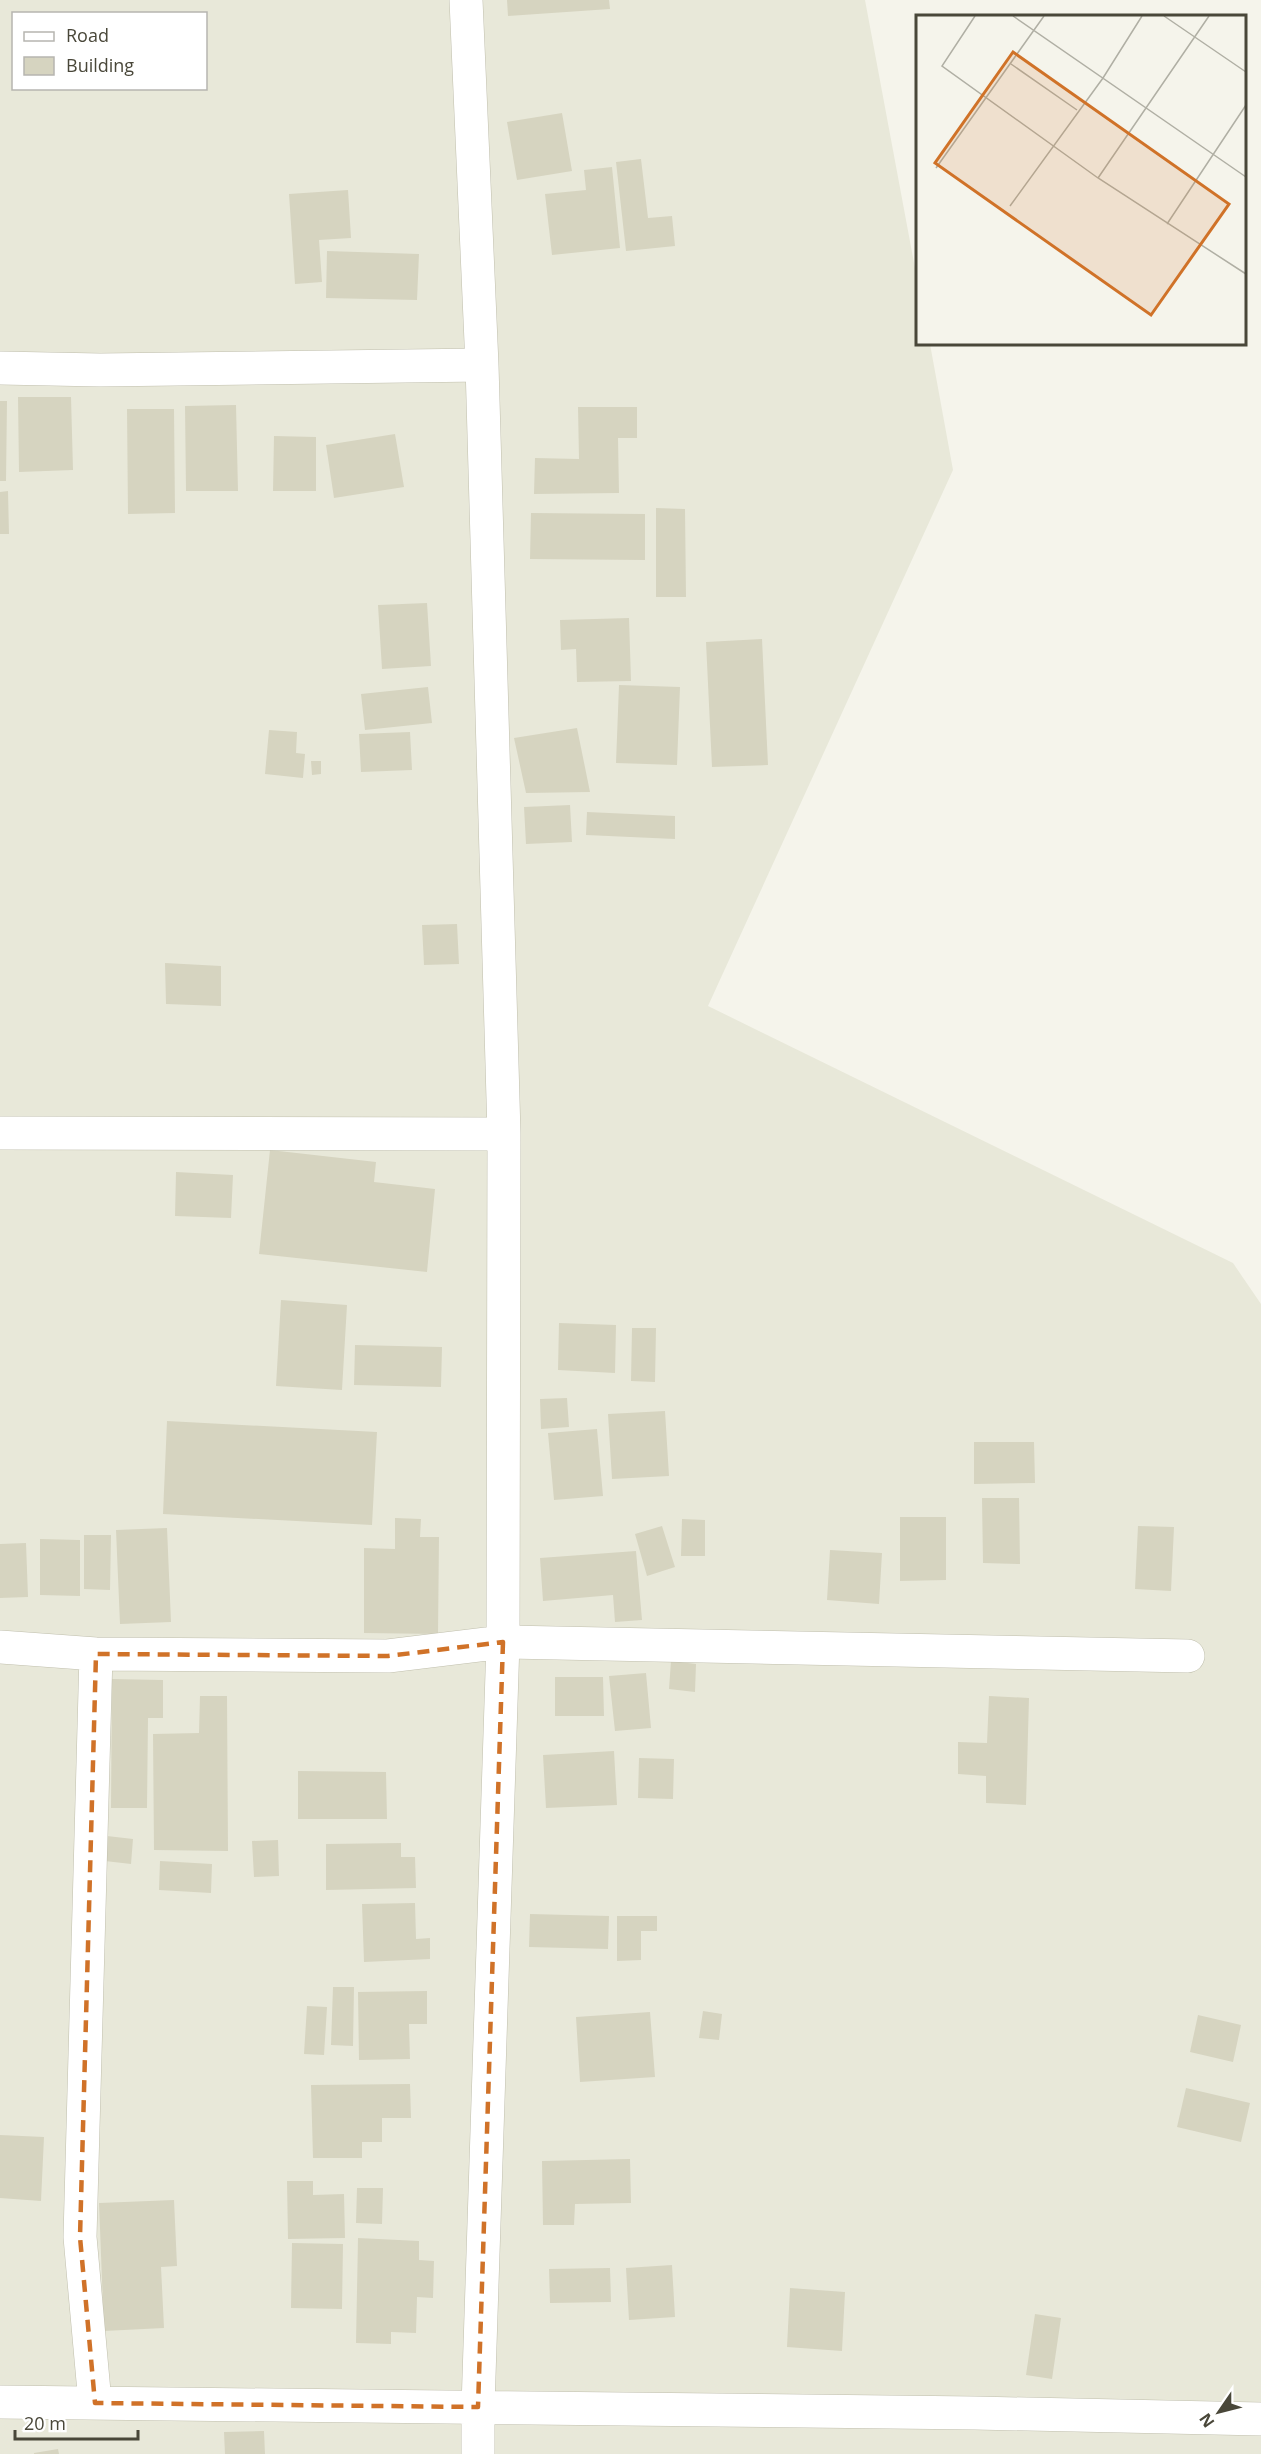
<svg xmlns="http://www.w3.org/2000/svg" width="1261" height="2454" font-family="'Open Sans',sans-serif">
	<rect width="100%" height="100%" fill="#f5f4eb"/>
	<path fill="#e8e8d9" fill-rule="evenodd" d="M0,0H865L917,279L918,344H930L953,470L708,1006L1233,1263L1261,1304V2454H0ZM14,14H206V88H14Z"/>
	<path fill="#d6d4c0" d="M507,0H609L610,9L508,16Z
		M562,113L572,171L517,180L507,122Z
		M641,159L648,218L672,216L675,246L626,251L616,162Z
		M612,167L620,248L552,255L545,194L586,190L584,170Z
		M348,190L351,238L319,240L322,282L295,284L289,194Z
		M327,251L419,254L417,300L326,298Z
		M18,397H71L73,470L19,472Z
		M0,401H7L6,481H0Z
		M236,405L238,491H186L185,406Z
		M578,407H637V438H618L619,493L534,494L535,458L579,459Z
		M127,409H174L175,513L128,514Z
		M395,434L404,487L334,498L326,445Z
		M274,436L316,437V491H273Z
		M8,491L9,534H0V492Z
		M656,508L685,509L686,597H656Z
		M531,513L645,514V560L530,559Z
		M427,603L431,666L382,669L378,605Z
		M629,618L631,681L577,682L576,649L561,650L560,620Z
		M762,639L768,765L712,767L706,642Z
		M619,685L680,687L677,765L616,763Z
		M428,687L432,723L365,730L361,694Z
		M577,728L590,792L526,793L514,738Z
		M269,730L297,732L296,753L305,754L303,778L265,774Z
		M410,732L412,770L361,772L359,734Z
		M311,761H321V774L312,775Z
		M570,805L572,842L526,844L524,807Z
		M587,812L675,816V839L586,835Z
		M457,924L459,964L424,965L422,925Z
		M165,963L221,966V1006L166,1004Z
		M270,1150L376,1162L374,1182L435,1189L427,1272L259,1254Z
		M176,1172L233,1175L231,1218L175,1216Z
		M281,1300L347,1305L342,1390L276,1386Z
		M559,1323L616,1325L615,1373L558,1370Z
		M632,1328H656L655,1382L631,1381Z
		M355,1345L442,1347L441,1387L354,1385Z
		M567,1398L569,1427L541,1429L540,1399Z
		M665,1411L669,1476L612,1479L608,1414Z
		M167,1421L377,1432L372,1525L163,1514Z
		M597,1429L603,1496L554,1500L548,1433Z
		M974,1442H1034L1035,1483L974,1484Z
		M982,1498H1019L1020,1564L983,1563Z
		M900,1517H946V1580L900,1581Z
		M395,1518L421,1519L420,1537H439L438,1634L364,1633V1548L395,1549Z
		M682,1519L705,1520V1556H681Z
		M662,1526L675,1567L647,1576L635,1534Z
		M1138,1526L1174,1527L1171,1591L1135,1589Z
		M167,1528L171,1622L120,1624L116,1530Z
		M84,1535H111L110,1590L84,1589Z
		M40,1539L80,1540V1596L40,1595Z
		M26,1543L28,1597L0,1598V1544Z
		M830,1550L882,1553L879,1604L827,1600Z
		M636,1551L642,1620L615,1622L613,1595L543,1601L540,1558Z
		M671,1661L696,1664L695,1692L669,1689Z
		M646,1673L651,1728L615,1731L609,1676Z
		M555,1677H603L604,1716H555Z
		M112,1679L163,1680V1718H148L147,1808H111Z
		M200,1696H227L228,1851L154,1850L153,1734L199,1733Z
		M989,1696L1029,1698L1026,1805L986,1803V1776L958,1774V1742L987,1743Z
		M614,1751L617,1805L546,1808L543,1755Z
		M639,1758L674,1759L673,1799L638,1798Z
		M298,1771L386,1772L387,1819H298Z
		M107,1836L133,1839L131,1864L105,1861Z
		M278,1840L279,1876L254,1877L252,1841Z
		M401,1843V1857H415L416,1888L326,1890V1844Z
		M160,1861L212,1864L211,1893L159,1890Z
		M415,1903L416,1939L430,1938V1959L364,1962L362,1904Z
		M530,1914L609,1916L608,1949L529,1947Z
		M617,1916H657V1931H641V1960L617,1961Z
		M333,1987H354L353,2046L331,2045Z
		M427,1991V2024H409L410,2059L359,2060L358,1992Z
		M307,2006L327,2007L324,2055L304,2054Z
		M703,2011L722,2014L719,2040L699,2038Z
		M650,2012L655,2077L580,2082L576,2017Z
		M1198,2015L1241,2025L1233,2062L1190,2052Z
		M410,2084L411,2118H382V2142H362V2158H313L311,2085Z
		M1186,2088L1250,2103L1241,2142L1177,2127Z
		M0,2135L44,2137L41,2201L0,2198Z
		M630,2159L631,2203L575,2204L574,2225H543L542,2161Z
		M287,2181H313V2195L344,2194L345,2238L288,2239Z
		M357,2188H383L382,2224L356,2223Z
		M174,2200L177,2266L161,2267L164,2328L104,2331L99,2203Z
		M358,2238L419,2241V2260L434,2261L433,2298L417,2297L416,2333L391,2332V2344L356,2343Z
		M292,2243L343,2244L342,2309L291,2308Z
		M672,2265L675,2317L629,2320L626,2268Z
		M610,2268L611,2302L550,2303L549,2269Z
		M790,2288L845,2292L842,2351L787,2347Z
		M1035,2314L1061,2318L1052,2379L1026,2375Z
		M264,2431L265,2454H225L224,2432Z
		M58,2449L59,2454H34V2453Z"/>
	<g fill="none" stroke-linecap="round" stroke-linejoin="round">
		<g stroke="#c0bfad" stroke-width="34">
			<path id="minor" d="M466,0L482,365L504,1134L503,1642L478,2407V2454
				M0,368L100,370L482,365
				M0,1133L504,1134
				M0,1647L96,1654L388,1656L503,1642L1188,1656
				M0,2402L975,2413L1261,2419
				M95,2403L80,2237L96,1654"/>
		</g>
		<use href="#minor" stroke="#fff" stroke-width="33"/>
	</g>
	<path fill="none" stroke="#d07228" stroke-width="4.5" stroke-dasharray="12 8" stroke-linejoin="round" d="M503,1642L478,2407L95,2403L80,2237L96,1654L388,1656Z"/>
	<g transform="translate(916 15)">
		<rect width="330" height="330" fill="#f5f4eb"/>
		<path fill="none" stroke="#b0afa4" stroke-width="1.5" d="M59,1L26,51L182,163L330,259M97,1L330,162M248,1L330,57M95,49L161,95M20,153L128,1M182,163L293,1M94,191L187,63L226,1M251,209L330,90"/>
		<path fill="#d07228" fill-opacity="0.15" stroke="#d07228" stroke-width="3" d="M97,37L313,189L235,300L19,148Z"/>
		<rect width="330" height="330" fill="none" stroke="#494739" stroke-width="3"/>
	</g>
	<rect x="12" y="12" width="195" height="78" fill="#ffffff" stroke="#b6b5b0" stroke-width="1.5"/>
	<rect x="24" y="32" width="30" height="9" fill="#ffffff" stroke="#b6b5b0" stroke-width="1.5"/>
	<text x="66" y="42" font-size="18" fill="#494739">Road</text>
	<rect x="24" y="57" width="30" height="18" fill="#d6d4c0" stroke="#b6b5b0" stroke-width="1.5"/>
	<text x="66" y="72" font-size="18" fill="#494739">Building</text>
	<g transform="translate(1219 2412) rotate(235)" stroke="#ffffff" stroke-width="4.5" paint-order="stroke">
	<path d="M0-4.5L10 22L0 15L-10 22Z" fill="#494739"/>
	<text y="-9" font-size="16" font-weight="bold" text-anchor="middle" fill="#494739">N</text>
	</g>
	<path d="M15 2430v9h123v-9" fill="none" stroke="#494739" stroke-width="3"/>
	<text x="24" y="2430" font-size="18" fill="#494739" stroke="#ffffff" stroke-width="4.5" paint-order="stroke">20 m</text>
</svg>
